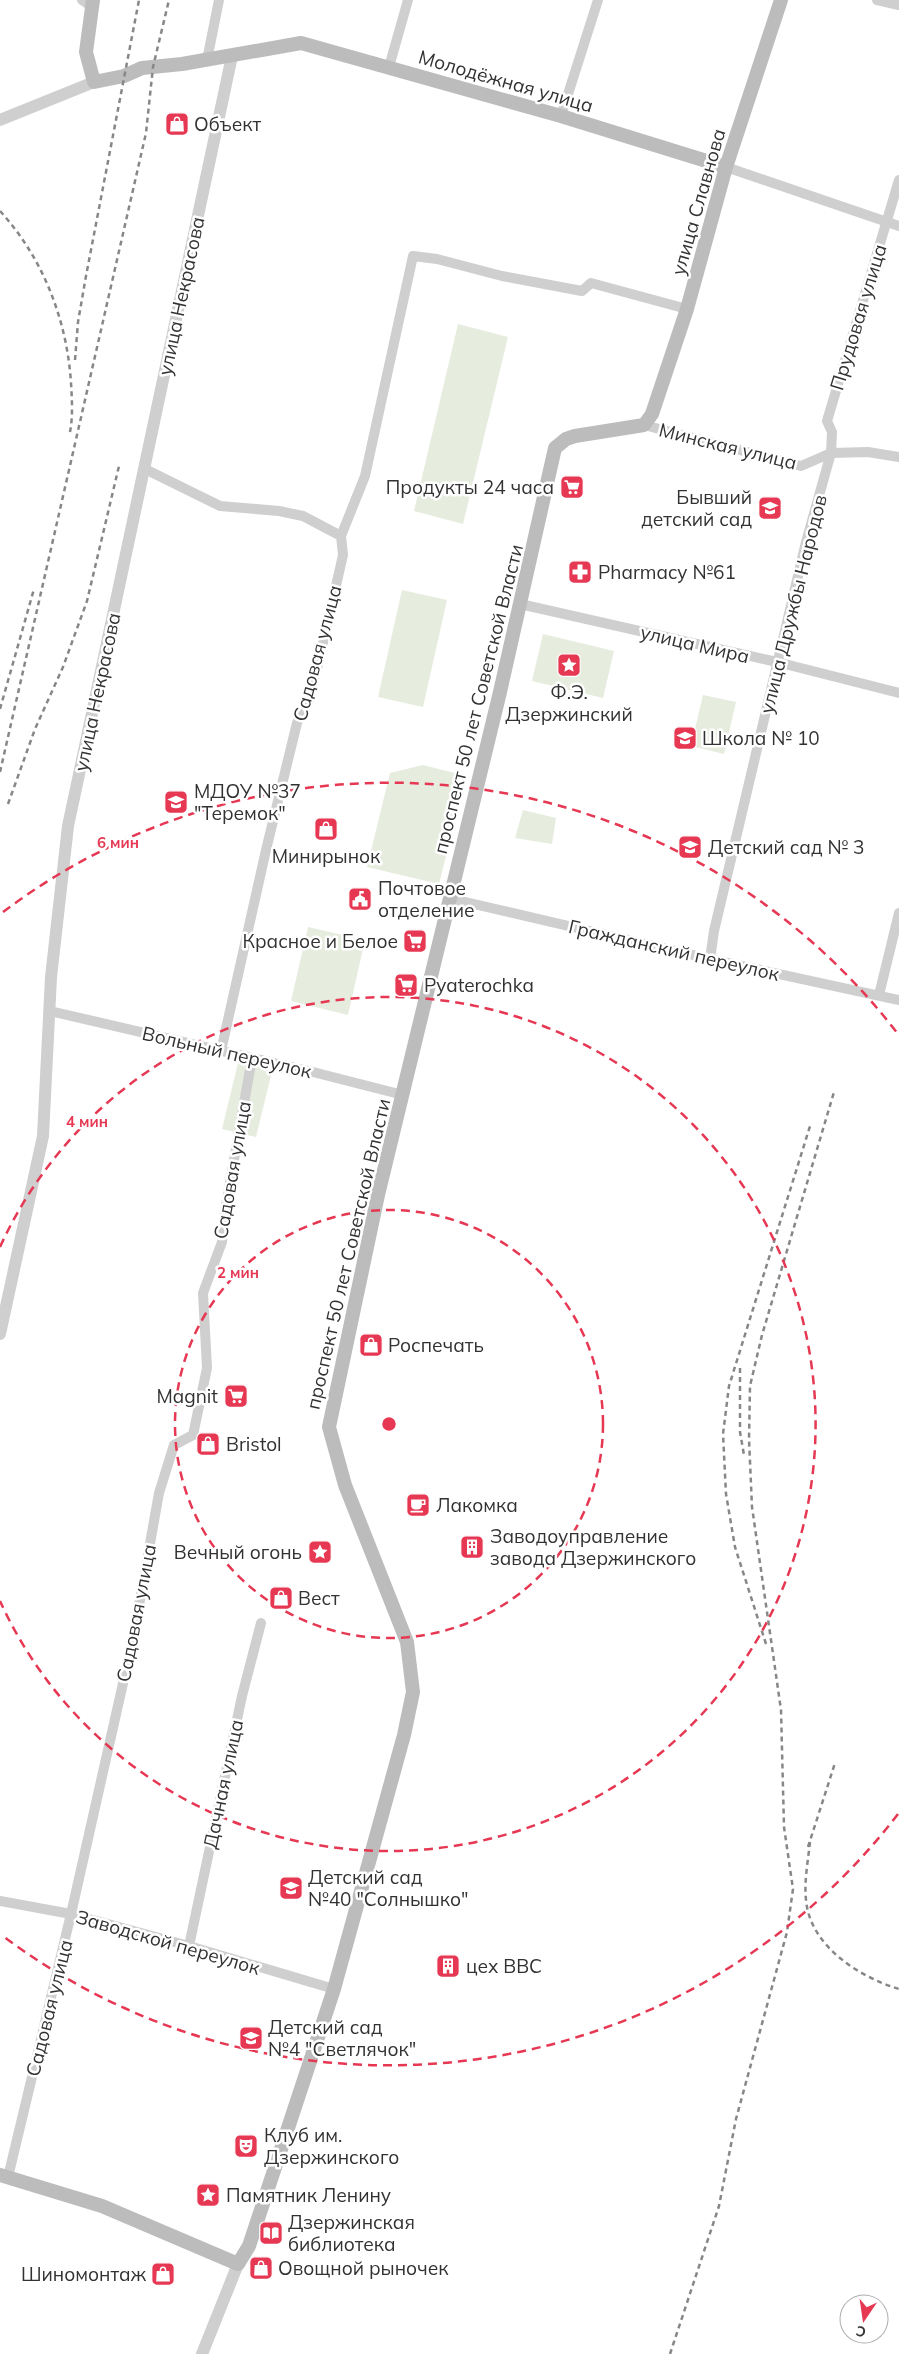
<svg xmlns="http://www.w3.org/2000/svg" width="899" height="2354" font-family="Mulish,sans-serif">
	<rect width="100%" height="100%" fill="#fff"/>
	<path fill="#e6ecde" d="M458,324L508,337L463,524L414,511Z
		M402,590L447,600L423,707L378,697Z
		M543,634L614,651L603,698L532,681Z
		M703,695L736,702L724,754L691,746Z
		M423,765L466,776L439,884L367,867L390,773Z
		M523,810L556,818L552,844L515,838Z
		M308,927L365,940L348,1015L291,1001Z
		M239,1059L273,1067L256,1137L222,1129Z"/>
	<g fill="none" stroke-linecap="round" stroke-linejoin="round">
		<path stroke="#cfcfcf" stroke-width="10" d="M82,0L92,7
			M877,0L899,5
			M207,60L219,0
			M389,67L408,0
			M561,116L598,0
			M726,167L899,226
			M644,425L801,466L831,453L868,452L899,457
			M145,469L220,506L279,511L303,516L341,536
			M520,604L777,662L899,693
			M448,898L710,959L899,1000
			M710,959L714,931L806,542L831,453L832,432L827,421L899,180
			M879,995L899,913
			M50,1011L313,1072L403,1095
			M221,1051L266,850L297,723L307,701L317,669L343,555L341,536L365,476L413,256L437,259L502,276L582,291L591,283L687,309
			M0,1901L71,1914L189,1946L334,1989
			M189,1946L242,1696L261,1623
			M8,2177L71,1914L133,1639L159,1493L174,1445L193,1435L207,1368L203,1293L222,1242L225,1211L252,1058"/>
		<path stroke="#cfcfcf" stroke-width="12" d="M0,120L94,82
			M0,1334L43,1136L51,977L68,826L232,56
			M202,2354L238,2264"/>
		<path stroke="#bcbcbc" stroke-width="14" d="M93,0L86,52L94,82L124,76L142,68L182,64L301,43L561,116L726,167
			M0,2175L102,2206L238,2264L249,2246L334,1989L404,1735L413,1692L407,1642L345,1485L329,1427L378,1195L500,692L555,448L566,439L575,436L644,425L652,414L687,309L726,167L781,0"/>
		<path stroke="#878787" stroke-width="2.5" stroke-dasharray="5 4" stroke-linecap="butt" d="M0,211C43,258 67,320 71,383C72,399 73,417 70,432
			M75,360L78,322L86,276L139,0
			M0,709L34,589
			M0,772L146,133L153,67L169,0
			M8,804L35,729L63,667L87,601L119,466
			M740,1368V1432L744,1455
			M766,1644L735,1547L726,1494L723,1434L729,1386L811,1123
			M810,1842C808,1861 804,1881 806,1900C810,1946 859,1977 899,1989
			M808,1847L835,1763
			M670,2354L719,2206L736,2119L787,1932L793,1889L784,1827L781,1710L752,1507L749,1439L750,1386L762,1335L834,1092"/>
	</g>
	<g fill="none" stroke="#e63853" stroke-width="2.5" stroke-dasharray="9 6">
		<circle cx="389" cy="1424" r="214"/>
		<path d="M0 1247A427 427 0 1 1 0 1601"/>
		<path d="M898 1814A641 641 0 0 1 3 1936M3 912A641 641 0 0 1 898 1034"/>
	</g>
	<defs>
		<g id="shop-square" transform="scale(1.25)"><rect x="-9" y="-9" width="18" height="18" rx="4" fill="#e63853" stroke="#fff"/><path d="M-5-2.5h2.3a2.7 3.5 0 0 1 5.4 0H5L5.5 6h-11ZM-1.5-2.5h3a1.5 2.3 0 0 0-3 0Z" fill="#fff"/></g>
		<g id="supermarket-square" transform="scale(1.25)"><rect x="-9" y="-9" width="18" height="18" rx="4" fill="#e63853" stroke="#fff"/><path d="M-6-5.5h2.5l.6 2H6L4.5 2H-2.5L-4.4-4H-6ZM-1.5 3.2a1.3 1.3 0 1 0 .1 0ZM3 3.2a1.3 1.3 0 1 0 .1 0Z" fill="#fff"/></g>
		<g id="school-square" transform="scale(1.25)"><rect x="-9" y="-9" width="18" height="18" rx="4" fill="#e63853" stroke="#fff"/><path d="M0-5L7-2L0 1L-7-2ZM-4 1L0 2.5L4 1V4Q0 6-4 4Z" fill="#fff"/></g>
		<g id="pharmacy-square" transform="scale(1.25)"><rect x="-9" y="-9" width="18" height="18" rx="4" fill="#e63853" stroke="#fff"/><path d="M-2-6h4v4h4v4h-4v4h-4v-4h-4v-4h4Z" fill="#fff"/></g>
		<g id="sight-square" transform="scale(1.25)"><rect x="-9" y="-9" width="18" height="18" rx="4" fill="#e63853" stroke="#fff"/><path d="M0-6L1.8-2.2L6-1.7L2.9 1.2L3.7 5.4L0 3.3L-3.7 5.4L-2.9 1.2L-6-1.7L-1.8-2.2Z" fill="#fff"/></g>
		<g id="civic-square" transform="scale(1.25)"><rect x="-9" y="-9" width="18" height="18" rx="4" fill="#e63853" stroke="#fff"/><path d="M-.6-6.5H3V-4.5H.6V-3L4-1V1h2V6H-6V1h2V-1L-.6-3ZM-1.2 2.5V6h2.4V2.5Z" fill="#fff"/></g>
		<g id="cafe-square" transform="scale(1.25)"><rect x="-9" y="-9" width="18" height="18" rx="4" fill="#e63853" stroke="#fff"/><path d="M-5.5-4.5H6V0H3Q3 3.5 0 3.5H-2.5Q-5.5 3.5-5.5 0ZM3-3.2v2h1.7v-2ZM-6 4.5H4V6H-6Z" fill="#fff"/></g>
		<g id="building-square" transform="scale(1.25)"><rect x="-9" y="-9" width="18" height="18" rx="4" fill="#e63853" stroke="#fff"/><path d="M-4-6H4V6H1V3H-1V6H-4ZM-2.5-4.3h1.7v1.8h-1.7ZM.8-4.3h1.7v1.8H.8ZM-2.5-1h1.7V.8h-1.7ZM.8-1h1.7V.8H.8Z" fill="#fff"/></g>
		<g id="theatre-square" transform="scale(1.25)"><rect x="-9" y="-9" width="18" height="18" rx="4" fill="#e63853" stroke="#fff"/><path d="M-5-5.5Q0-4 5-5.5V0Q5 5 0 6Q-5 5-5 0ZM-3.3-2.5H-1v1.5H-3.3ZM1-2.5H3.3v1.5H1ZM-2.8 1Q0 5.5 2.8 1Z" fill="#fff"/></g>
		<g id="library-square" transform="scale(1.25)"><rect x="-9" y="-9" width="18" height="18" rx="4" fill="#e63853" stroke="#fff"/><path d="M-6-4Q-3-5.5-.7-3.5V5Q-3 3-6 4ZM6-4Q3-5.5 .7-3.5V5Q3 3 6 4Z" fill="#fff"/></g>
	</defs>
	<g fill-rule="evenodd">
		<use href="#shop-square" x="177" y="124"/>
		<use href="#supermarket-square" x="572" y="487"/>
		<use href="#school-square" x="770" y="508"/>
		<use href="#pharmacy-square" x="580" y="572"/>
		<use href="#sight-square" x="569" y="665"/>
		<use href="#school-square" x="685" y="738"/>
		<use href="#school-square" x="176" y="802"/>
		<use href="#shop-square" x="326" y="829"/>
		<use href="#school-square" x="690" y="847"/>
		<use href="#civic-square" x="360" y="899"/>
		<use href="#supermarket-square" x="415" y="941"/>
		<use href="#supermarket-square" x="406" y="985"/>
		<use href="#shop-square" x="371" y="1345"/>
		<use href="#supermarket-square" x="236" y="1396"/>
		<use href="#shop-square" x="208" y="1444"/>
		<use href="#cafe-square" x="418" y="1505"/>
		<use href="#building-square" x="472" y="1547"/>
		<use href="#sight-square" x="320" y="1552"/>
		<use href="#shop-square" x="281" y="1598"/>
		<use href="#school-square" x="291" y="1888"/>
		<use href="#building-square" x="448" y="1966"/>
		<use href="#school-square" x="251" y="2038"/>
		<use href="#theatre-square" x="246" y="2146"/>
		<use href="#sight-square" x="208" y="2195"/>
		<use href="#library-square" x="271" y="2233"/>
		<use href="#shop-square" x="261" y="2268"/>
		<use href="#shop-square" x="163" y="2274"/>
	</g>
	<g text-anchor="middle" dominant-baseline="central" stroke-width="5" stroke-linejoin="round" paint-order="stroke">
		<g font-size="19" fill="#323232" stroke="#fff">
			<text transform="translate(506 81) rotate(16)">Молодёжная улица</text>
			<text transform="translate(698 202) rotate(-74)">улица Славнова</text>
			<text transform="translate(181 296) rotate(-78)">улица Некрасова</text>
			<text transform="translate(858 317) rotate(-73)">Прудовая улица</text>
			<text transform="translate(728 446) rotate(14)">Минская улица</text>
			<text transform="translate(793 604) rotate(-76)">улица Дружбы Народов</text>
			<text transform="translate(695 644) rotate(13)">улица Мира</text>
			<text transform="translate(317 653) rotate(-75)">Садовая улица</text>
			<text transform="translate(97 692) rotate(-78)">улица Некрасова</text>
			<text transform="translate(478 699) rotate(-76)">проспект 50 лет Советской Власти</text>
			<text transform="translate(674 950) rotate(13)">Гражданский переулок</text>
			<text transform="translate(227 1052) rotate(13)">Вольный переулок</text>
			<text transform="translate(232 1170) rotate(-80)">Садовая улица</text>
			<text transform="translate(348 1254) rotate(-77)">проспект 50 лет Советской Власти</text>
			<text transform="translate(136 1613) rotate(-79)">Садовая улица</text>
			<text transform="translate(223 1784) rotate(-78)">Дачная улица</text>
			<text transform="translate(168 1942) rotate(16)">Заводской переулок</text>
			<text transform="translate(49 2008) rotate(-76)">Садовая улица</text>
		</g>
		<g font-size="19" fill="#323232" stroke="#fff" text-anchor="start">
			<text x="194" y="124">Объект</text>
			<text x="554" y="487" text-anchor="end">Продукты 24 часа</text>
			<text x="752" y="497" text-anchor="end">Бывший<tspan x="752" dy="22">детский сад</tspan></text>
			<text x="598" y="572">Pharmacy №61</text>
			<text x="569" y="692" text-anchor="middle">Ф.Э.<tspan x="569" dy="22">Дзержинский</tspan></text>
			<text x="702" y="738">Школа № 10</text>
			<text x="194" y="791">МДОУ №37<tspan x="194" dy="22">"Теремок"</tspan></text>
			<text x="708" y="847">Детский сад № 3</text>
			<text x="326" y="856" text-anchor="middle">Минирынок</text>
			<text x="378" y="888">Почтовое<tspan x="378" dy="22">отделение</tspan></text>
			<text x="398" y="941" text-anchor="end">Красное и Белое</text>
			<text x="424" y="985">Pyaterochka</text>
			<text x="388" y="1345">Роспечать</text>
			<text x="218" y="1396" text-anchor="end">Magnit</text>
			<text x="226" y="1444">Bristol</text>
			<text x="436" y="1505">Лакомка</text>
			<text x="490" y="1536">Заводоуправление<tspan x="490" dy="22">завода Дзержинского</tspan></text>
			<text x="302" y="1552" text-anchor="end">Вечный огонь</text>
			<text x="298" y="1598">Вест</text>
			<text x="308" y="1877">Детский сад<tspan x="308" dy="22">№40 "Солнышко"</tspan></text>
			<text x="466" y="1966">цех ВВС</text>
			<text x="268" y="2027">Детский сад<tspan x="268" dy="22">№4 "Светлячок"</tspan></text>
			<text x="264" y="2135">Клуб им.<tspan x="264" dy="22">Дзержинского</tspan></text>
			<text x="226" y="2195">Памятник Ленину</text>
			<text x="288" y="2222">Дзержинская<tspan x="288" dy="22">библиотека</tspan></text>
			<text x="278" y="2268">Овощной рыночек</text>
			<text x="146" y="2274" text-anchor="end">Шиномонтаж</text>
		</g>
	</g>
	<circle cx="389" cy="1424" r="8" fill="#e63853" stroke="#fff" stroke-width="2.5"/>
	<g font-size="15" text-anchor="middle" font-weight="bold" fill="#e63853" stroke="#fff" stroke-width="5" stroke-linejoin="round" paint-order="stroke">
		<text x="118" y="848">6 мин</text>
		<text x="87" y="1127">4 мин</text>
		<text x="238" y="1278">2 мин</text>
	</g>
	<g transform="translate(864 2319) rotate(193)"><circle r="24" fill="#ffffff" stroke="#adadad"/>
	<path d="M0-4L9 19L0 12L-9 19Z" fill="#e63853"/>
	<text y="-8" font-size="14" font-weight="bold" text-anchor="middle" fill="#323232">С</text>
	</g>
</svg>
